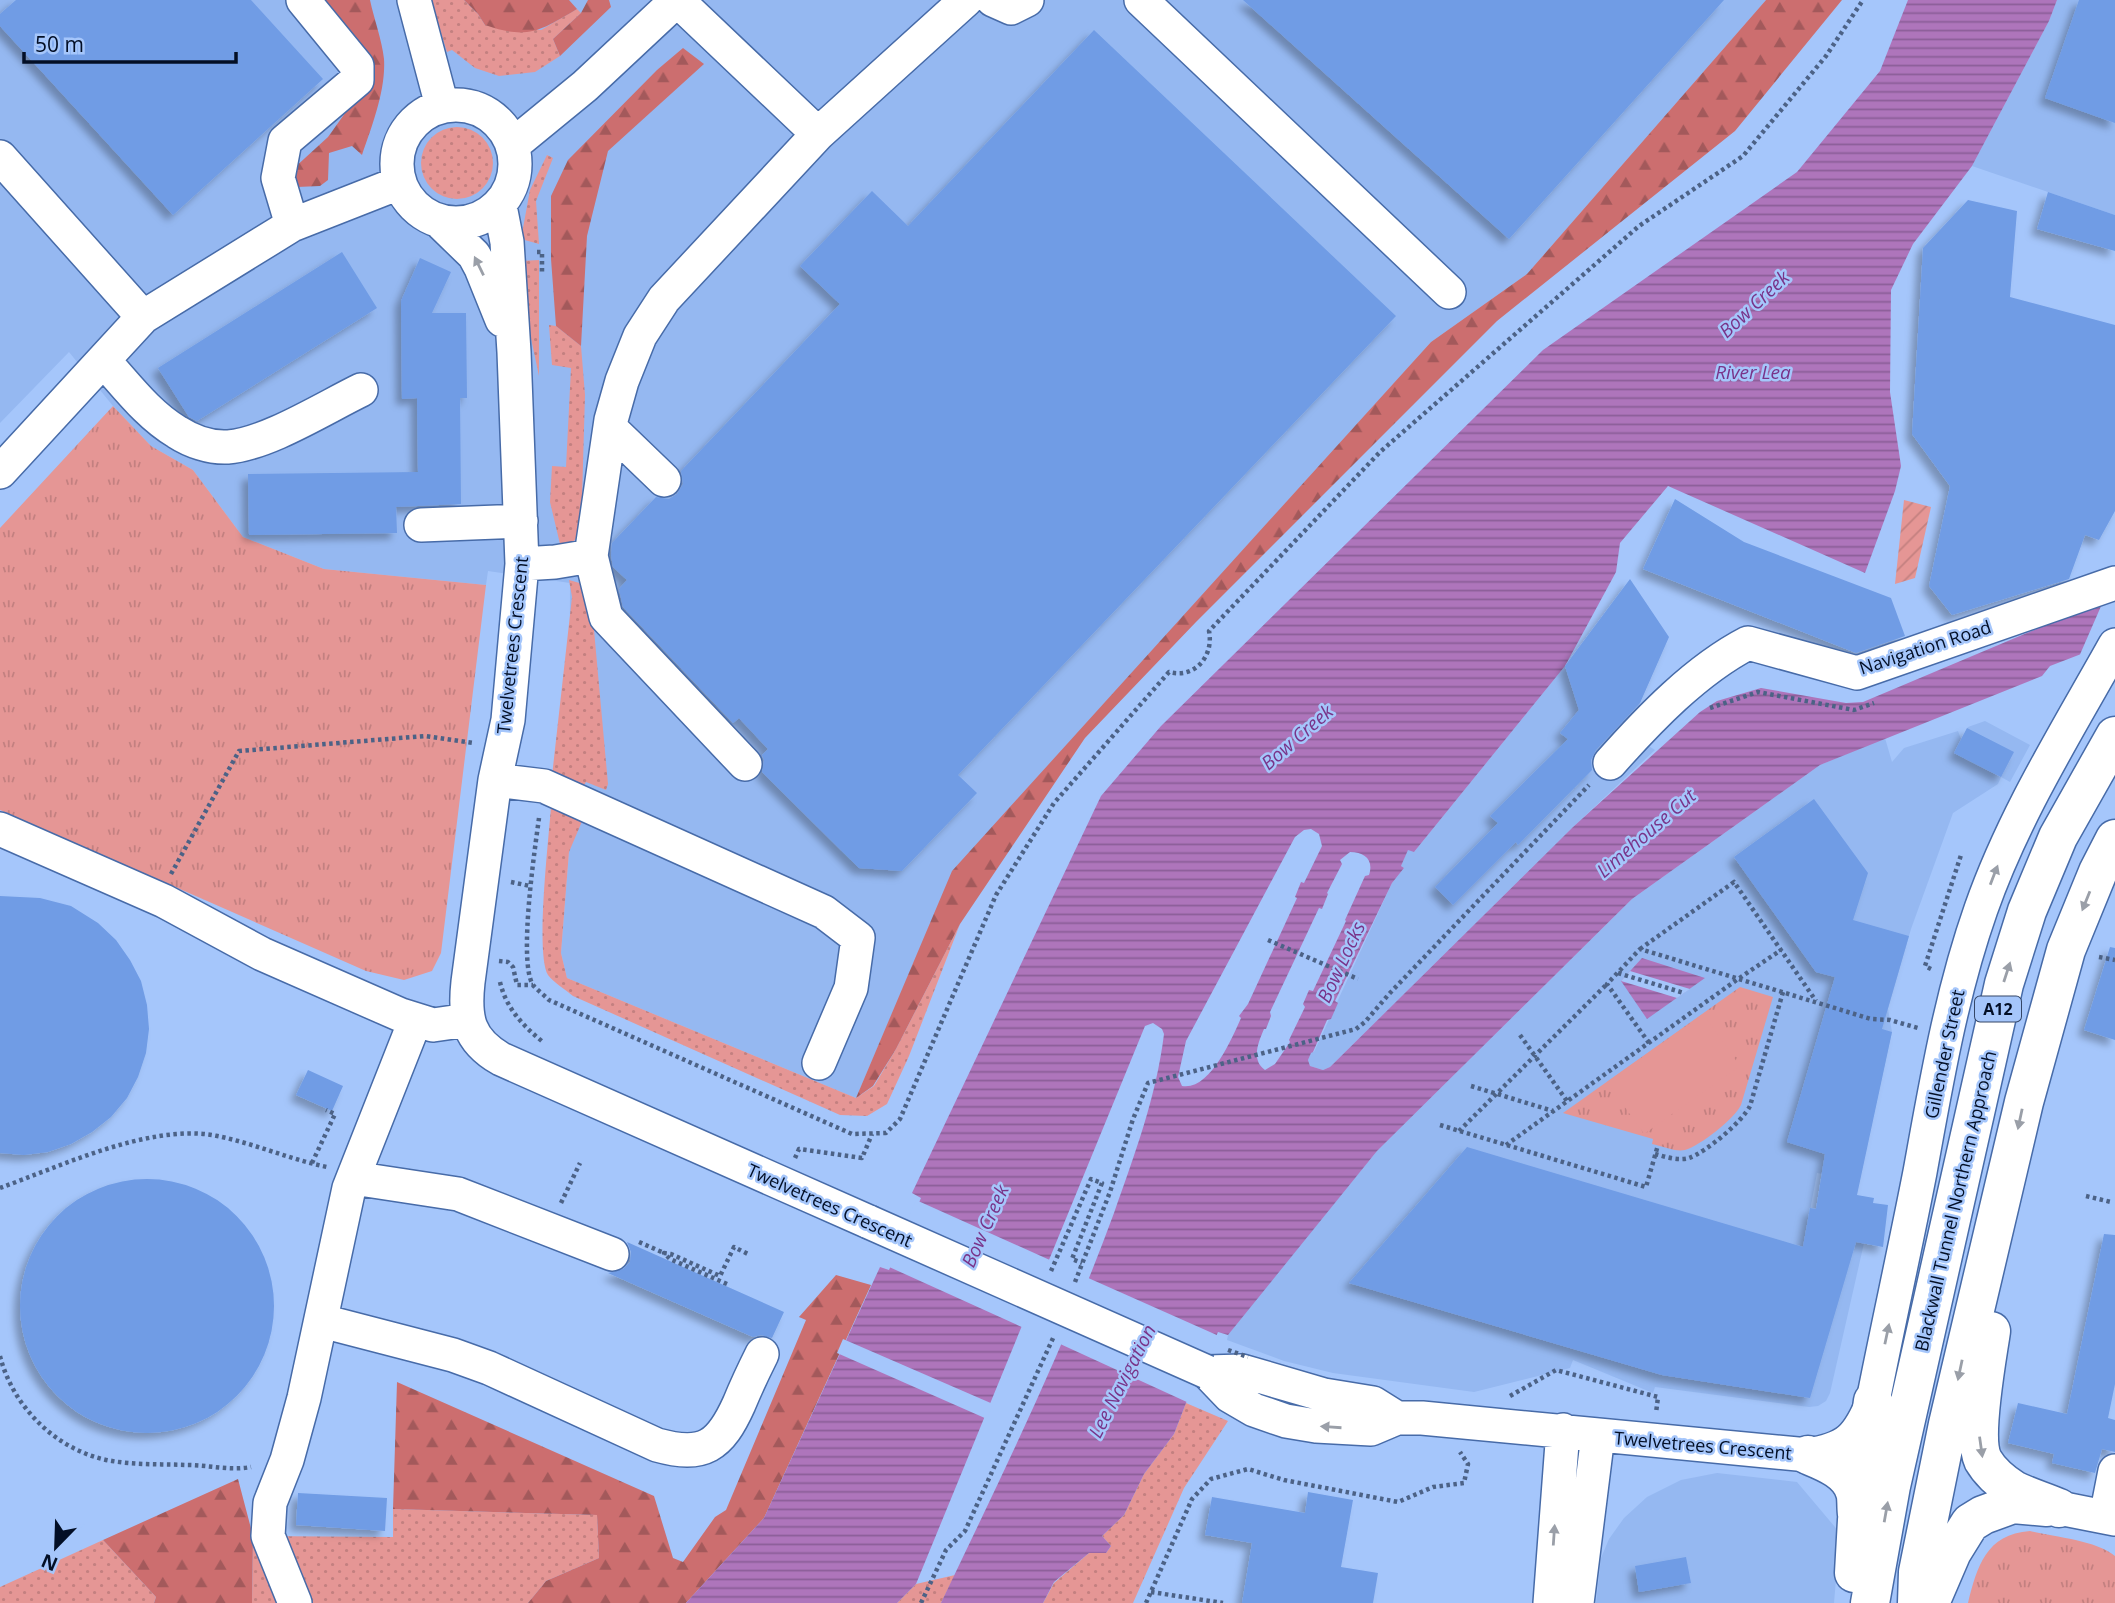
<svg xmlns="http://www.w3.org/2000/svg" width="2115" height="1603" font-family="'Open Sans',sans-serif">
	<defs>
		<pattern id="grass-dots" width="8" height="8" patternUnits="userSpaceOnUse" patternTransform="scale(1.75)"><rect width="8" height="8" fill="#e59695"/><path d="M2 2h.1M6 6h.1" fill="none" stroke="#c38080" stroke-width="1.8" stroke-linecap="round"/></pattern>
		<pattern id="forest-firs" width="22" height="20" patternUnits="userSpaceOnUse" patternTransform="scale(1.75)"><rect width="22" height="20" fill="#cc6e6f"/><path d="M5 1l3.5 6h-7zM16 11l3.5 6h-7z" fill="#a3595b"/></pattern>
		<pattern id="park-tufts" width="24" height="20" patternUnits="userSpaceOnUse" patternTransform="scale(1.75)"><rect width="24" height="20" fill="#e59695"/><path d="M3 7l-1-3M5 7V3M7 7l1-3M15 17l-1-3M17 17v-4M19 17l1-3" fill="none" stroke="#c38080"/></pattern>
		<pattern id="garden-furrows" width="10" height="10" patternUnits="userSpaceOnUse" patternTransform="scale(1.75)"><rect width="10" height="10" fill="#e59695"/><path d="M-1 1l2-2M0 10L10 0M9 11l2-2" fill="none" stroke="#c38080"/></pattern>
		<pattern id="water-rules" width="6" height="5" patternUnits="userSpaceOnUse" patternTransform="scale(1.75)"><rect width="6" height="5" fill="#ae75bb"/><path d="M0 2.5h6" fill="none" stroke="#8b5e98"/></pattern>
		<filter id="shadow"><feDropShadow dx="-6" dy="6" stdDeviation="3.5" flood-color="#0004"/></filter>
	</defs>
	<rect width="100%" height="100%" fill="#a5c6fb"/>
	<path fill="#95b8f1" d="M0,0H1766L1527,274L1431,342L953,871L856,1098L567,978L561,953L569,852L570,583L488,571L486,585L324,569L243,537L193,470L151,446L113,406L69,352L0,423Z
		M2057,0H2115V215L1972,166L2049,21Z
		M1565,666L1654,669L1629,728L1631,735L1655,750L1573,827L1330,1067L1323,1070L1310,1066L1308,1060L1311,1052H1314L1392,883L1404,868L1401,866L1408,849L1414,852Z
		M1985,721L2030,745L2010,782L2001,777L1998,784L1953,813L1911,929L1888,1009L1892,1032L1859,1180L1817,1173L1806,1232L1864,1243L1830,1393L1826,1401L1818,1406L1809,1407L1655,1387L1653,1393L1573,1360L1570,1368L1474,1392L1333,1373L1284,1361L1227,1340L1228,1335L1263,1290L1377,1151L1632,899L1820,765L1885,738L1892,762L1904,748L1958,731L1961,739L1968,727Z
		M1717,1473L1797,1482L1840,1533L1834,1603H1596L1601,1558L1609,1539L1624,1518L1647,1497L1681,1480Z"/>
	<path fill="url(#grass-dots)" d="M430,0H464L478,14L485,25L541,30L577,9L581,13L553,39L560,56L535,72L499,76L475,68L452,50L447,52Z
		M421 163a36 36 0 1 1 72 0a36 36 0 1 1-72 0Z
		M547,155L553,158L536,201L539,244L521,239L530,190Z
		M539,260V376L522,296L520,261Z
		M549,325L556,326L581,346L585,395L581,533L573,542L560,544L550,502L552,466L566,467L571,368L552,365Z
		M569,580L590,586L608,784L606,790L586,782L581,790L552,776L572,597Z
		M551,807L583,819L569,852L561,953L567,978L856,1098L874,1086L896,1049L960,924L909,1056L887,1104L867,1116L840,1115L573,996C566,990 554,983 548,975C535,954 549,837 551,807Z
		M1186,1403L1228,1421L1184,1488L1133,1603H1043L1054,1583L1089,1553H1106L1111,1546L1102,1536L1124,1515L1144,1474L1174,1434Z
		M393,1509L597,1515L599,1558L546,1581L528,1603H252L253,1536L393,1537Z
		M103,1540L156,1597L154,1603H0V1587Z
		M955,1575L941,1603H897L916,1584Z"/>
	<path fill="url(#forest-firs)" d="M321,0H370C374,19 382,40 384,59C386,90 372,126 362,155L352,146L329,153L328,180L320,186L297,187L293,169L328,137L358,95Z
		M464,0H569L577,9C540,31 528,40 485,25L478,14Z
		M588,0H609L611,7L560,56L553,39L581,13Z
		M1766,0H1842L1735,131L1497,321L1196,622L1085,738L960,924L896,1049L873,1086L856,1098L952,871L1431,342L1527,274Z
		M683,48L704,64L608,151L587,236L581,346L556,326L551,259V196L568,160L657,70Z
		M836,1275L871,1285L764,1518L686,1603H528L546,1581L599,1558L597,1515L393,1509L397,1382L654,1496L673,1558L683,1562L715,1517L726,1510L806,1320L799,1317Z
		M238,1479L253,1536L252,1603H154L156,1597L103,1540Z"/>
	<path fill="url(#park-tufts)" d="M113,406L151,446L193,470L243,537L324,569L486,585L441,953L432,971L404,980L366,971L0,810V528Z
		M1740,987L1773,997L1741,1105C1735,1118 1700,1146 1685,1150C1675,1152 1662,1146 1652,1144L1653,1139L1563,1113Z
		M2030,1531C2054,1537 2096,1540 2115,1556V1603H1968C1977,1567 1986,1534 2030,1531Z"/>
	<path fill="url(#garden-furrows)" d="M1904,500L1931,507L1915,578L1895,584Z"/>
	<path fill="#e59695" d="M1703,1014L1740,1066L1644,1134L1607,1082Z"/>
	<path fill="url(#water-rules)" fill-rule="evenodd" d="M1908,0H2057L2049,21L1972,166L1913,244L1891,290L1890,392L1901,466L1895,491L1865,573L1668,486L1620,543L1616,572L1565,666L1414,852L1408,850L1401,866L1404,868L1392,883L1335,1001L1338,1003L1331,1019L1327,1020L1313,1052L1311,1053L1308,1060L1310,1066L1323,1070L1330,1067L1573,827L1700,712L1717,701L1761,688L1846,703L1863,702L2115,596V641L2050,666L2042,676L1820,765L1632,899L1377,1151L1228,1335L1218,1332L1186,1403L1174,1434L1144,1474L1124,1515L1102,1536L1111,1546L1106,1553H1089L1054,1582L1043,1603H941C1002,1475 1065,1347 1114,1213C1135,1153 1156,1098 1164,1034L1162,1029L1153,1023L1145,1026L916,1584L897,1603H686L764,1518L880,1267L889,1270L921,1198L912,1193L1101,796L1161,726L1543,350L1797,172L1880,71ZM1311,829L1319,834L1322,846L1304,883L1301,882L1295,897L1297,898L1248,1004L1239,1016L1241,1018C1232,1038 1210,1091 1182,1086L1178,1077L1186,1041L1295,837L1304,830ZM1350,852C1365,852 1374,860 1369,875L1365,876L1345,920L1346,921L1313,991L1309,990L1303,1004L1305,1007L1289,1040L1290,1042L1275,1064L1265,1070C1251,1060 1258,1043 1264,1029H1266L1271,1016L1270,1012L1319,908L1322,909L1328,894L1327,893L1342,864L1340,860Z
		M1642,958L1705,978L1647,1019L1621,981Z"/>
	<path fill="#a5c6fb" d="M2115,593V645L2078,659L2105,597Z
		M1630,971L1690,989L1677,998L1621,981Z
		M916,1200L1052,1261L1024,1328L887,1266Z
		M1086,1277L1219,1336L1189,1403L1058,1343Z
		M843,1339L993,1404L987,1419L837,1353Z"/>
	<path fill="#709ce5" filter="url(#shadow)" d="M16,0H251L323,79L173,215L0,26V14Z
		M1243,0H1724L1509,239Z
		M2079,0H2115V123L2045,98Z
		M1094,30L1396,316L958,775L977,793L902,871L859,868L762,772L764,760L762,755L768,749L739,718L733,723L623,607L619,589L627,580L613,567L611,555L612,543L656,497L669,499L677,494L683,484L681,471L840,304L800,266L872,191L908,226Z
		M2048,192L2115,215V251L2037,229Z
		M1968,200L2017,211L2010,297L2115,325V511L2099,540L2085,535L2069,579L1952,615L1929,586L1950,486L1912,434L1923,248Z
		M342,252L377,308L197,421L189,417L158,368Z
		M420,258L451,272L432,313H466L467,398H460L461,504L396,507L397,533L249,535L248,474L418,472L417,398L402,399L401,301Z
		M1675,499L1744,542L1891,598L1905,636L1856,653L1643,569Z
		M1630,579L1669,637L1640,703L1596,750L1591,760L1592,770L1518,845L1516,842L1453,905L1435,887L1498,823L1490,816L1568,739L1560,733L1579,710L1565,666Z
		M1967,728L2014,752L2001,777L1954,753Z
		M1814,799L1868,873L1853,920L1909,936L1882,1029L1892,1032L1857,1195L1874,1198L1873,1203L1888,1205L1883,1247L1856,1242L1810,1398L1662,1375L1349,1283L1467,1147L1803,1247L1810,1208L1816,1209L1825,1154L1787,1142L1835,977L1816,972L1734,857Z
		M0,896L40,898L71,906L98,923L116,940L130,960L141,981L147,1005L149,1029L146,1053L138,1077L127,1098L111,1117L92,1132L71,1144L48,1152L24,1155L0,1153Z
		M2110,947L2115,948V1040L2084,1030Z
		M308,1070L343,1086L332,1111L296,1095Z
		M20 1306a127 127 0 1 1 254 0a127 127 0 1 1-254 0Z
		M2104,1234L2115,1235V1384L2108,1418L2115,1420V1452L2102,1449L2095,1473L2052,1463L2054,1454L2008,1443L2018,1403L2067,1414Z
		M627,1242L784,1312L772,1338L761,1335L753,1337L608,1273L623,1269L630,1262L631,1252Z
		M1308,1492L1353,1500L1341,1567L1378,1573L1373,1603H1242L1252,1543L1205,1535L1212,1497L1305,1513Z
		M298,1493L387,1498L385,1531L296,1525Z
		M1686,1557L1691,1583L1639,1592L1635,1566Z"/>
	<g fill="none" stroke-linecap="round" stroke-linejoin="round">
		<g stroke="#476ba8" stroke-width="36">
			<path id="minor" d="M414,0L442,106
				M677,0L818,134
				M993,0L1011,8L1027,0
				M1141,0L1449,292
				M397 164a59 59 0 1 1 118 0a59 59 0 1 1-118 0Z
				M513,145L585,86L677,0
				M0,157L143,317
				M500,206L507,242L514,352L522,564L508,720L495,780L468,982C464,1018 468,1040 501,1059L869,1222
				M440,222L474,255L481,268L502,320
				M292,225L278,178L285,141L357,80V66L303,0
				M104,361C126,385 148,415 177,432C191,441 210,448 228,447C267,444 324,408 361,390
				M610,428L664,480
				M0,472L143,317L292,225L399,183
				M421,525L521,521
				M522,564L555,562L591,556
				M1610,763C1649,719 1696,670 1748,643L1857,673L2115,583
				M745,764L606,617L591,556L611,420L622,381L640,336L664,299L818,134L966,0
				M495,780L544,786L824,912L858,938L851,988L819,1063
				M0,829L164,901L262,954L401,1015L433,1025L468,1020
				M353,1178L458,1194L612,1254
				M322,1321L453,1355L489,1368L657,1445C704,1458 720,1446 739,1404C746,1387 754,1370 762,1354
				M1207,1372L1230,1396L1254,1410L1286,1421L1316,1426L1371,1429L1397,1418H1422L1808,1455C1847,1449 1858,1438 1873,1401C1888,1325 1905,1249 1920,1172C1936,1084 1951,994 1981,909C2014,815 2067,731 2115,645
				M1207,1372L1242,1371L1324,1395L1373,1403L1397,1418
				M2059,1508L2115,1519
				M2106,1517L2115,1471
				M295,1603L268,1536L270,1503L287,1460L304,1398L349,1188L415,1021
				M1550,1603L1563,1430
				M1577,1603L1598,1435"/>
		</g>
		<g stroke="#476ba8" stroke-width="41">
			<path id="highway" d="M1991,1331C1987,1359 1972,1437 1983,1460C1990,1472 2003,1483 2014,1490C2028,1497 2045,1502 2059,1508
				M1808,1455C1825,1462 1849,1471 1855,1492C1857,1498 1856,1508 1857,1514
				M1854,1573L1857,1520L1873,1401
				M1870,1603L1891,1486L2004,984L2027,911L2058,837L2115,736
				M1917,1603L1918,1572L1948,1424L2024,1102L2066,950L2098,872L2115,839
				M1930,1603L1952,1552L1970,1523L1983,1515L2013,1504L2047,1507"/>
		</g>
		<path stroke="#4c6286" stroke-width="4.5" stroke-dasharray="3.5 3.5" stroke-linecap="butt" d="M537,252H542V273
			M1710,708L1758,692L1854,710L1874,703
			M539,818C535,848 518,962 533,985C537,990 544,995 549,1000L852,1134L886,1133L900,1119L996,895L1054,803L1169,672C1195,679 1214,656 1209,631L1380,452L1639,226L1743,156L1826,56L1863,0
			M171,874L239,751L425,736L473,743
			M511,882L530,886
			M1268,940L1358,979
			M1640,949L1734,882L1816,1001
			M2099,957L2115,960
			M499,961L508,962L513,967L517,985H533
			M1931,969L1925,966L1961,855
			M1618,973L1684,993
			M500,982C506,1008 523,1026 543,1042
			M1520,1035L1567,1101
			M1649,1043L1607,984L1640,949L1871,1019L1890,1020L1918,1028
			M1471,1086L1553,1111
			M1440,1125L1646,1187L1658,1145
			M1459,1131L1607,984
			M1506,1145L1738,979L1781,950
			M1655,1154C1666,1157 1678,1161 1689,1158C1706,1152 1742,1122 1750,1106L1783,992
			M795,1158L799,1149L862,1158L872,1134
			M312,1163L335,1114L326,1110
			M0,1188C61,1166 147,1125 212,1135C251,1142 288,1159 327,1167
			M2086,1196L2111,1202
			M561,1203L580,1163
			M639,1242L664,1253
			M1051,1271L1091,1179L1102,1183L1072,1259L1082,1263
			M1075,1282L1110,1192L1133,1119L1148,1083L1356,1029L1365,1022L1389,994L1589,785
			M727,1284L670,1259L664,1253L671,1254L720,1276L734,1247L750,1255
			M0,1356C13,1408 58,1452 112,1461C136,1465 162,1464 187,1465C209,1465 230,1471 251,1467
			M1510,1396L1556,1370L1658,1397L1656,1413
			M1151,1592L1223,1603
			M921,1603L946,1550L965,1531L1054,1336
			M1146,1603L1192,1499L1211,1479L1248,1469L1284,1480L1398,1502L1433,1487L1464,1483L1468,1464L1460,1452"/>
		<use href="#minor" stroke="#fff" stroke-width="33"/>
		<use href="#highway" stroke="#fff" stroke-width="38"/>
		<g stroke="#476ba8" stroke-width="36" stroke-linecap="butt">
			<path id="minor-bridge" d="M869,1222L1207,1372"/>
		</g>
		<path stroke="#4c6286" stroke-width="4.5" stroke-dasharray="3.5 3.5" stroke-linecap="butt" d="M1228,1350L1248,1357"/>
		<use href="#minor-bridge" stroke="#fff" stroke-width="33"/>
	</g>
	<defs><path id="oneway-solid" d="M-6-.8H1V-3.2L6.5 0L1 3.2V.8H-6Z" transform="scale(1.75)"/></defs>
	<g fill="#9a9fa8">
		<use href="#oneway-solid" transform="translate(479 266) rotate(-116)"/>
		<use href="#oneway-solid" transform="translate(1994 875) rotate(-69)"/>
		<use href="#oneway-solid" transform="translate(2086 901) rotate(112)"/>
		<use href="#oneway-solid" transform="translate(2007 972) rotate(-72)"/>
		<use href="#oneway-solid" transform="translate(2020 1119) rotate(102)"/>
		<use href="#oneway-solid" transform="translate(1887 1334) rotate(-78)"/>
		<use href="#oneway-solid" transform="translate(1960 1370) rotate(102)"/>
		<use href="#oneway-solid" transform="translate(1331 1427) rotate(-176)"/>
		<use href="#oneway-solid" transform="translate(1981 1447) rotate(82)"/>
		<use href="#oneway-solid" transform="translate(1886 1512) rotate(-80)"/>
		<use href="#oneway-solid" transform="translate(1554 1535) rotate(-86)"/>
	</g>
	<g text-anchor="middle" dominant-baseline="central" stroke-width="5" stroke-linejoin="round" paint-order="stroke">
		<rect fill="#a5c6fb" stroke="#344666" stroke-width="2" x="1975" y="996.5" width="46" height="25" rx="5"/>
		<g font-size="16" font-weight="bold" fill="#030f26">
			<text x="1998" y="1009">A12</text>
		</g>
		<g font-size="18" fill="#030f26" stroke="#a5c6fb">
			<text transform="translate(512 645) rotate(-84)">Twelvetrees Crescent</text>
			<text transform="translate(1925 647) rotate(-18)">Navigation Road</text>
			<text transform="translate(1944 1054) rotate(-78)">Gillender Street</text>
			<text transform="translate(1955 1201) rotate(-77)">Blackwall Tunnel Northern Approach</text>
			<text transform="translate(830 1205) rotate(24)">Twelvetrees Crescent</text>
			<text transform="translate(1703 1445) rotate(5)">Twelvetrees Crescent</text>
		</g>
		<g font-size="19" font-style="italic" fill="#793489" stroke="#a5c6fb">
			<text transform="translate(1754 304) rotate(-43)">Bow Creek</text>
			<text x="1753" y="372">River Lea</text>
			<text transform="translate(1297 737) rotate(-41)">Bow Creek</text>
			<text transform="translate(1646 833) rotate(-41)">Limehouse Cut</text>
			<text transform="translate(1341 962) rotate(-65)">Bow Locks</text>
			<text transform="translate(985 1226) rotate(-66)">Bow Creek</text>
			<text transform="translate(1122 1381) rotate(-63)">Lee Navigation</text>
		</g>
	</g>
	<g transform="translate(56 1547) rotate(203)" stroke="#a5c6fb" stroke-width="5" paint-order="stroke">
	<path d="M0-5L12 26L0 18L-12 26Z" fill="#030f26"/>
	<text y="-10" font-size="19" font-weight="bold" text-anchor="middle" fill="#030f26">N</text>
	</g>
	<path d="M24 52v10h212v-10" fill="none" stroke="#030f26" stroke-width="3.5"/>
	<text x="35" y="52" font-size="21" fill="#030f26" stroke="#a5c6fb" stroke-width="5" paint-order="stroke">50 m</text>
</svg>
